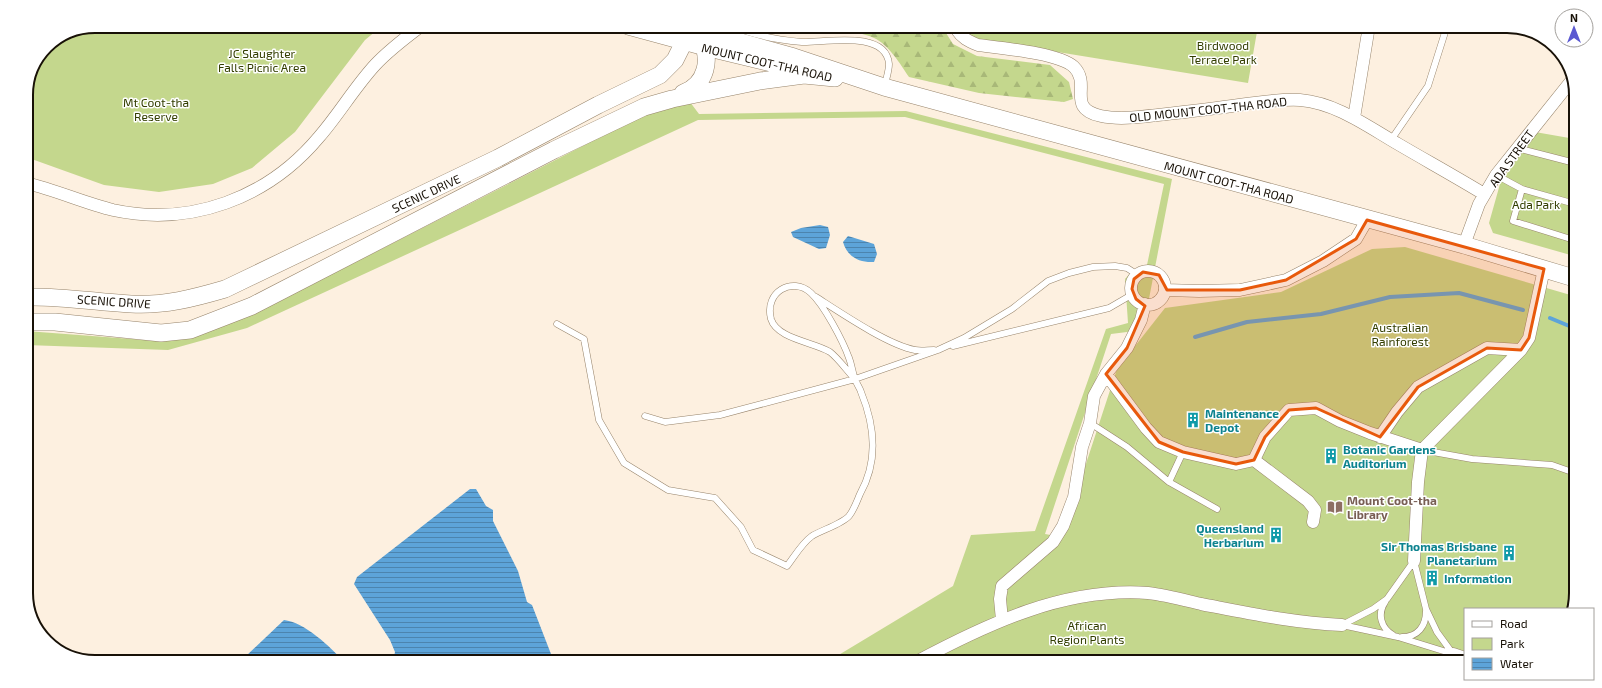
<svg xmlns="http://www.w3.org/2000/svg" width="1602" height="688" font-family="'Exo 2',sans-serif">
	<defs>
		<pattern id="forest-firs" width="22" height="20" patternUnits="userSpaceOnUse"><rect width="22" height="20" fill="#c4d78d"/><path d="M5 1l3.5 6h-7zM16 11l3.5 6h-7z" fill="#a8b878"/></pattern>
		<pattern id="water-rules" width="6" height="5" patternUnits="userSpaceOnUse"><rect width="6" height="5" fill="#5da4d9"/><path d="M0 2.5h6" fill="none" stroke="#4c84ae"/></pattern>
	</defs>
	<rect width="100%" height="100%" fill="#fdf0e0"/>
	<path fill="url(#forest-firs)" d="M745,26H948L946,33L953,44L977,56L1050,65L1069,82L1073,99L1064,102L979,93L909,77C901,65 888,44 874,38C853,29 839,33 818,33C793,33 768,32 745,26Z"/>
	<path fill="#c4d78d" d="M95,26H382L365,40L295,132L252,168L213,184L159,192L104,185L26,157V91L46,46L69,31Z
		M967,26H1258L1248,83L965,37Z
		M690,102L699,114L906,111L1172,179L1143,330L1111,334L1045,534L1062,537L1117,369L1165,308L1281,292L1372,249L1405,247L1574,296L1571,609H1465V662H827L953,586L971,535L1035,531L1106,329L1128,323L1125,279L1133,270L1147,265L1164,184L905,117L698,120L247,328L168,350L26,345V331L158,341L264,309L612,131L650,113Z
		M1535,132L1575,139L1574,256L1493,233L1489,223L1500,184Z"/>
	<path fill="url(#water-rules)" d="M820,225L828,227L830,235L826,248L819,249L793,237L791,232L801,228Z
		M848,236L874,244L877,254L874,262C860,263 847,257 843,242Z
		M470,489H476L486,506L493,510V521L518,571L527,602L532,605L551,654L548,662H393L395,652L390,640L354,584L357,577Z
		M284,620C304,622 331,647 344,662H245L246,656Z"/>
	<g fill="none" stroke-linecap="round" stroke-linejoin="round">
		<path stroke="#5da4d9" stroke-width="4" d="M1550,318L1574,328
			M1195,337L1247,322L1321,314L1390,297L1459,293L1523,310"/>
		<g stroke="#97846b" stroke-width="7">
			<path id="lane" d="M733,26C754,36 780,40 802,42C823,43 886,29 889,64C889,71 886,79 885,85
				M1391,140L1428,86L1447,26
				M1517,148L1575,163
				M1496,175L1522,189L1575,204
				M1522,189L1513,221L1574,240
				M816,297C841,313 888,345 915,350C921,351 928,350 934,350
				M557,324L584,339L599,420L624,463L668,490L715,498L741,527L753,550L787,566C794,557 802,543 812,536C822,530 842,524 849,516C854,510 857,501 860,494C878,462 875,426 861,392C860,388 856,383 855,379C852,372 852,365 849,358C843,341 824,305 811,293C792,276 764,292 771,319C777,339 814,342 830,352C839,359 847,371 855,379
				M953,346L1109,308L1133,294
				M645,416L665,422L720,415L855,379L938,350L964,338L1012,309L1048,281L1069,273L1093,267L1115,266L1127,268L1138,275
				M1090,423L1127,447L1169,482L1217,509
				M1422,450L1472,459L1552,465L1572,472
				M1169,482L1183,452
				M1414,561L1426,609L1437,632L1453,654
				M1385,602C1377,614 1381,628 1393,635
				M1342,625L1398,637L1453,654
				M1342,625L1373,609L1387,599L1414,561
				M1402,637C1418,637 1426,626 1426,611"/>
		</g>
		<g stroke="#97846b" stroke-width="13">
			<path id="street" d="M957,26L956,29C962,38 968,41 978,45C1000,48 1059,53 1074,67C1092,85 1065,108 1101,116C1119,120 1140,117 1158,115C1185,112 1212,109 1239,105C1259,102 1280,99 1300,100C1336,103 1367,126 1398,144C1427,161 1456,177 1484,194
				M1354,118L1369,26
				M26,183C56,190 84,203 113,210C191,227 268,198 319,137C339,114 354,88 375,65C389,50 405,38 421,26
				M1464,245L1479,204L1496,175L1572,80
				M1131 288a17 17 0 1 1 34 0a17 17 0 1 1-34 0Z
				M1165,290L1199,291L1240,290L1286,280L1323,261L1356,239L1367,220
				M1106,374L1146,428L1159,442L1183,452L1236,464L1254,460L1265,437L1289,410L1316,408L1340,421L1370,433L1422,450
				M1380,437L1397,412L1418,387L1487,348L1521,350
				M1254,460L1308,501L1315,510L1313,522
				M1414,561L1418,482L1422,450L1521,350L1529,338L1544,269
				M1002,620L1000,599L1002,586L1053,542L1063,526L1074,497L1082,447L1090,423L1094,396L1106,374L1127,348L1141,320L1145,304
				M1453,654L1465,658
				M916,662C987,624 1065,587 1148,593C1166,595 1184,600 1201,604C1248,613 1294,623 1342,625"/>
		</g>
		<g stroke="#97846b" stroke-width="18">
			<path id="secondary" d="M628,26L709,48L804,71
				M684,26L794,57L884,87L1464,245L1574,278
				M683,93C706,85 713,58 699,38
				M26,297C61,296 96,302 131,304C164,306 194,298 225,289L498,158L598,105L660,75L675,60L691,28
				M26,322H55L161,333L190,330L252,306L554,150L644,107L672,99L760,81L804,75L835,78"/>
		</g>
		<use href="#lane" stroke="#fff" stroke-width="6"/>
		<use href="#street" stroke="#fff" stroke-width="12"/>
		<use href="#secondary" stroke="#fff" stroke-width="17"/>
	</g>
	<path fill="#e8590c" fill-opacity="0.2" stroke="#e8590c" stroke-width="3" stroke-linejoin="round" d="M1367,220L1544,269L1529,338L1521,350L1487,348L1418,387L1380,437L1316,408L1289,410L1265,437L1254,460L1236,464L1183,452L1159,442L1106,374L1127,348L1145,306L1136,299L1132,289L1134,279L1143,272L1159,275L1167,290H1240L1286,280L1356,239Z"/>
	<defs>
		<g id="building-bare" transform="scale(1.2)"><path d="M-4-6H4V6H1V3H-1V6H-4ZM-2.5-4.3h1.7v1.8h-1.7ZM.8-4.3h1.7v1.8H.8ZM-2.5-1h1.7V.8h-1.7ZM.8-1h1.7V.8H.8Z" fill="#0f9aa8" stroke="#fff" stroke-width="2.5" paint-order="stroke"/></g>
		<g id="library-bare" transform="scale(1.2)"><path d="M-6-4Q-3-5.5-.7-3.5V5Q-3 3-6 4ZM6-4Q3-5.5 .7-3.5V5Q3 3 6 4Z" fill="#8d6e63" stroke="#fff" stroke-width="2.5" paint-order="stroke"/></g>
	</defs>
	<g fill-rule="evenodd">
		<use href="#building-bare" x="1193" y="420"/>
		<use href="#building-bare" x="1331" y="456"/>
		<use href="#library-bare" x="1335" y="507"/>
		<use href="#building-bare" x="1276" y="535"/>
		<use href="#building-bare" x="1509" y="553"/>
		<use href="#building-bare" x="1432" y="578"/>
	</g>
	<g text-anchor="middle" dominant-baseline="central" stroke-width="3" stroke-linejoin="round" paint-order="stroke">
		<g font-size="12" fill="#333e00" stroke="#fff">
			<text x="1223" y="45">Birdwood<tspan x="1223" dy="14">Terrace Park</tspan></text>
			<text x="262" y="53">JC Slaughter<tspan x="262" dy="14">Falls Picnic Area</tspan></text>
			<text x="156" y="102">Mt Coot-tha<tspan x="156" dy="14">Reserve</tspan></text>
			<text x="1536" y="204">Ada Park</text>
			<text x="1400" y="327">Australian<tspan x="1400" dy="14">Rainforest</tspan></text>
			<text x="1087" y="625">African<tspan x="1087" dy="14">Region Plants</tspan></text>
		</g>
		<g font-size="12" fill="#181107" stroke="#fff">
			<text transform="translate(767 62) rotate(13)">MOUNT COOT-THA ROAD</text>
			<text transform="translate(1208 109) rotate(-6)">OLD MOUNT COOT-THA ROAD</text>
			<text transform="translate(1511 158) rotate(-54)">ADA STREET</text>
			<text transform="translate(1229 182) rotate(15)">MOUNT COOT-THA ROAD</text>
			<text transform="translate(426 193) rotate(-25)">SCENIC DRIVE</text>
			<text transform="translate(114 301) rotate(4)">SCENIC DRIVE</text>
		</g>
		<g font-size="12" font-weight="bold" fill="#0d838f" stroke="#fff" text-anchor="start">
			<text x="1205" y="413">Maintenance<tspan x="1205" dy="14">Depot</tspan></text>
			<text x="1343" y="449">Botanic Gardens<tspan x="1343" dy="14">Auditorium</tspan></text>
			<text x="1264" y="528" text-anchor="end">Queensland<tspan x="1264" dy="14">Herbarium</tspan></text>
			<text x="1497" y="546" text-anchor="end">Sir Thomas Brisbane<tspan x="1497" dy="14">Planetarium</tspan></text>
			<text x="1444" y="578">Information</text>
		</g>
		<g font-size="12" font-weight="bold" fill="#785e54" stroke="#fff" text-anchor="start">
			<text x="1347" y="500">Mount Coot-tha<tspan x="1347" dy="14">Library</tspan></text>
		</g>
	</g>
	<path d="M0 0H1602V688H0ZM95 33H1507A62 62 0 0 1 1569 95V593A62 62 0 0 1 1507 655H95A62 62 0 0 1 33 593V95A62 62 0 0 1 95 33Z" fill="#fff" fill-rule="evenodd"/>
	<path fill="none" stroke="#181107" stroke-width="2" d="M95 33H1507A62 62 0 0 1 1569 95V593A62 62 0 0 1 1507 655H95A62 62 0 0 1 33 593V95A62 62 0 0 1 95 33Z"/>
	<rect x="1464" y="608" width="130" height="72" fill="#ffffff" stroke="#a3a09c"/>
	<rect x="1472" y="621" width="20" height="6" fill="#ffffff" stroke="#a3a09c"/>
	<text x="1500" y="628" font-size="12" fill="#181107">Road</text>
	<rect x="1472" y="638" width="20" height="12" fill="#c4d78d" stroke="#a3a09c"/>
	<text x="1500" y="648" font-size="12" fill="#181107">Park</text>
	<rect x="1472" y="658" width="20" height="12" fill="url(#water-rules)" stroke="#a3a09c"/>
	<text x="1500" y="668" font-size="12" fill="#181107">Water</text>
	<g transform="translate(1574 28)"><circle r="19" fill="#ffffff" stroke="#a3a09c"/>
	<path d="M0-3L7 15L0 10L-7 15Z" fill="#5b59d1"/>
	<text y="-6" font-size="11" font-weight="bold" text-anchor="middle" fill="#181107">N</text>
	</g>
</svg>
